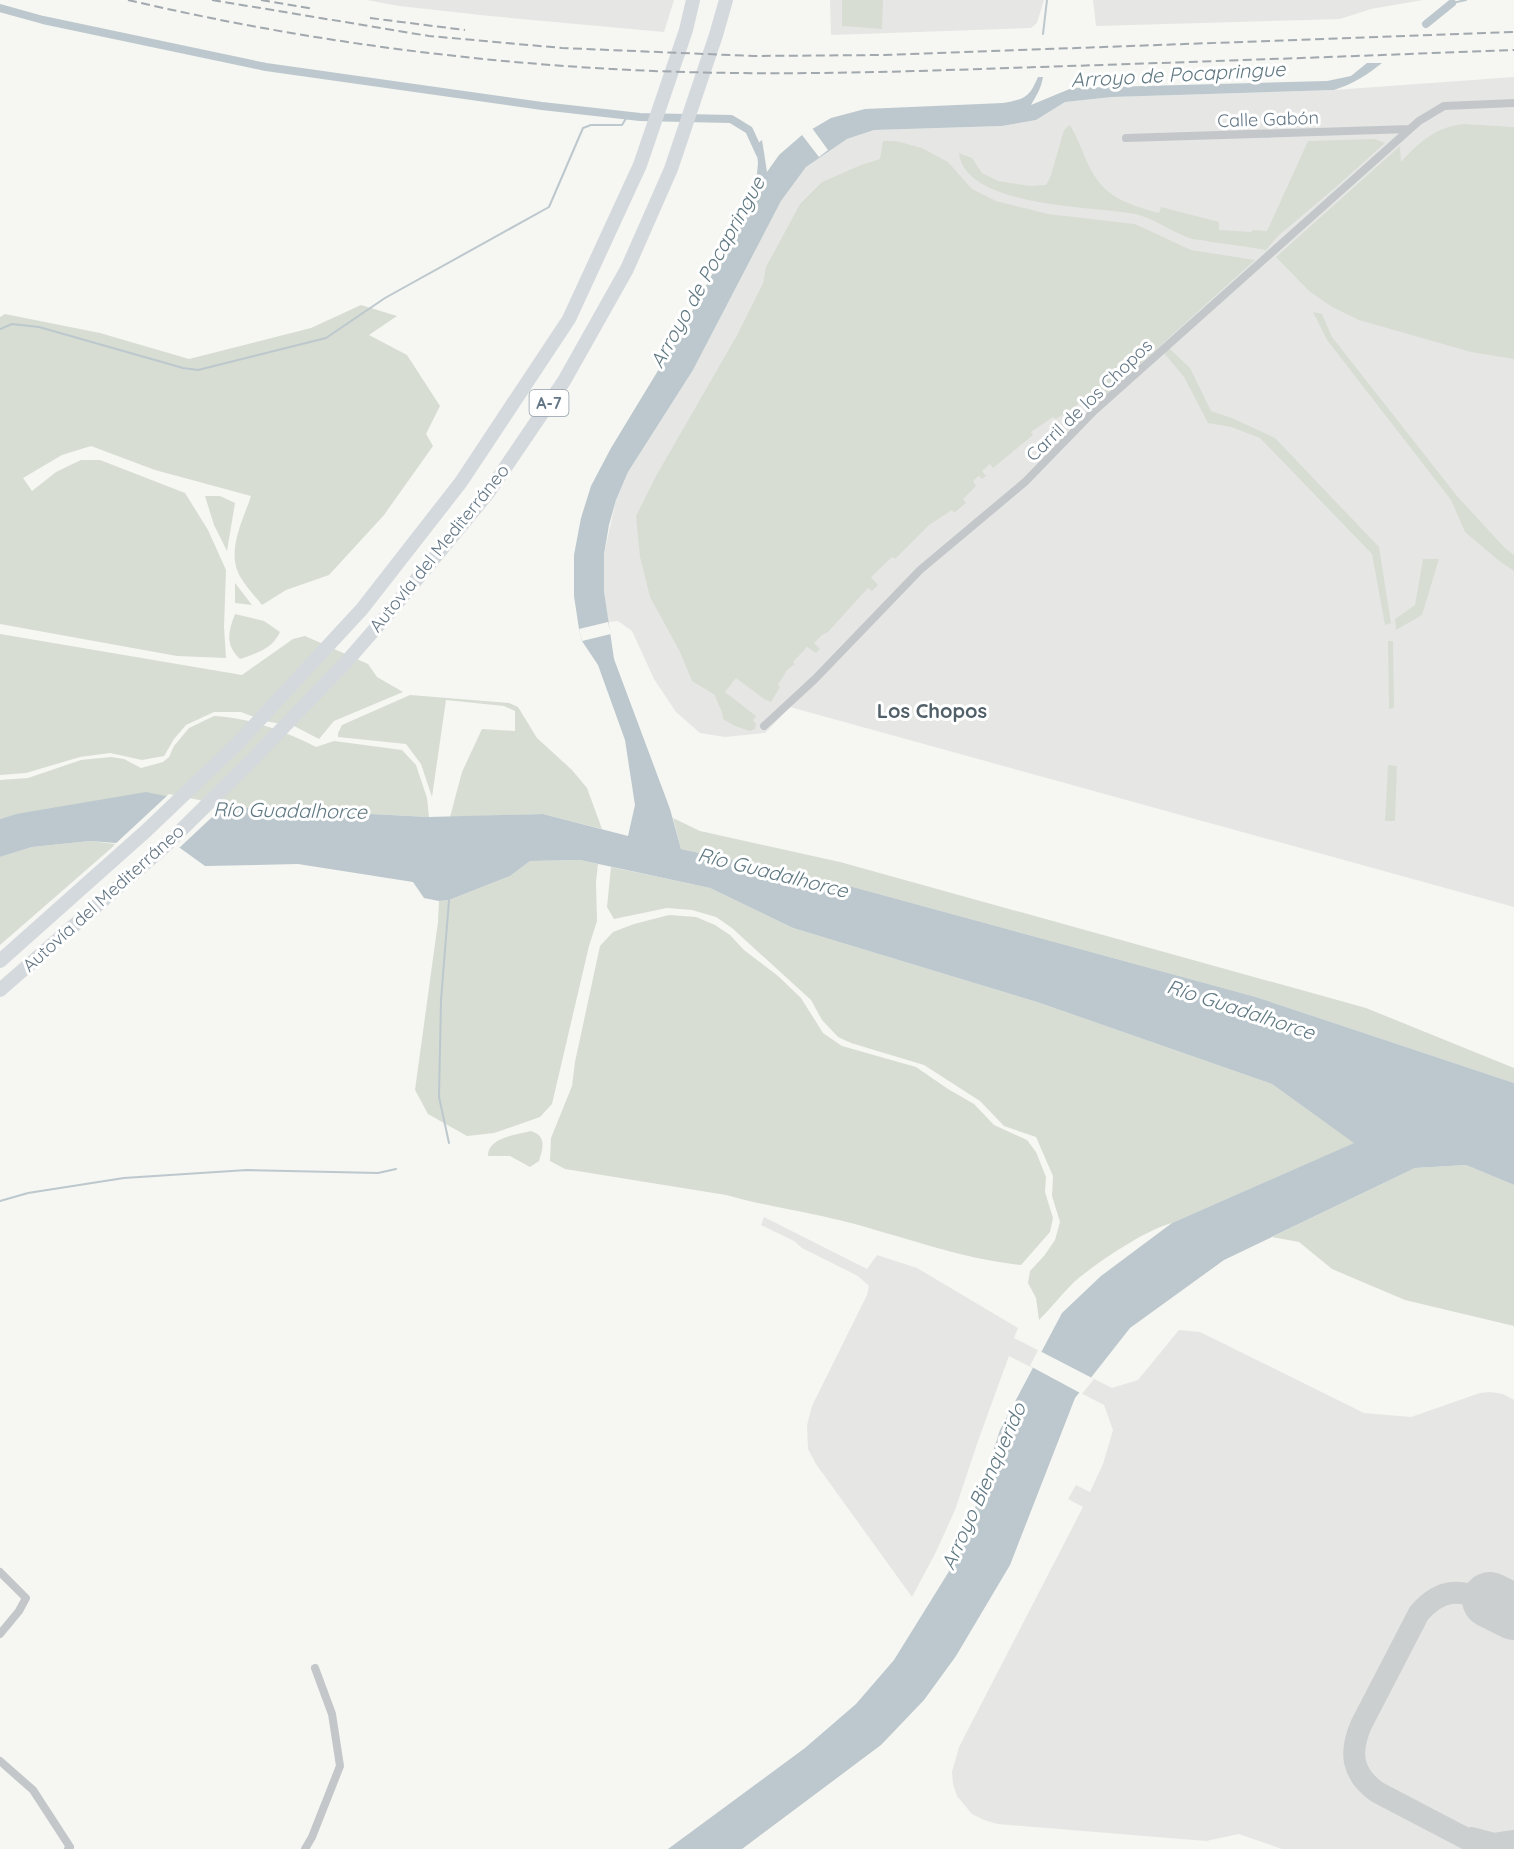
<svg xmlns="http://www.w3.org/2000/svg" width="1514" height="1849" font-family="Quicksand,sans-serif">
	<rect width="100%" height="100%" fill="#f6f6f2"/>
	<path fill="#e6e7e5" d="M367,0H674L664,32L490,16L399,6Z
		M830,0H1044L1037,23L1031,28L831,35Z
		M1093,0H1423L1371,9L1340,19L1096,26Z
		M1514,77V907L790,707L765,733L725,737L700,733L676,712L654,679L632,631L618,621L608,622L604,591V554L616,500L628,472L693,370L781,201L806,167L847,139L874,130L1002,126L1036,120L1065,102L1112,97L1334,90Z
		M764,1217L867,1269L877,1255L917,1268L1018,1328L1014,1338L1112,1388L1138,1380L1179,1330L1200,1332L1364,1413L1411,1417L1480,1393L1490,1392L1503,1394L1514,1400V1849H1282L1239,1834L1206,1841L998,1824L984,1820L972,1814L957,1796L953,1784L952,1772L959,1747L1083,1507L1068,1499L1076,1485L1090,1492L1103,1464L1113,1430L1104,1405L1009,1356L978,1441L955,1510L936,1552L912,1597L816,1464L808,1449L807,1425L812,1406L867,1295L869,1286L858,1276L802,1248L794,1241L761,1225Z"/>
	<path fill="#d7ddd3" d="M842,0H883L882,29L842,26Z
		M1463,124L1514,127V359L1471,352L1359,320L1332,307L1309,291L1276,257L1400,146L1401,162C1419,142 1436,127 1463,124Z
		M1070,125C1078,138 1082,151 1088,164C1104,198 1125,203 1159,213L1161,207L1219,222V230L1251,232L1253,230L1267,231L1308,141L1375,139L1385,143L1336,187L1278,236L1266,250C1248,247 1229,244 1211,242C1204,240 1196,240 1189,238C1170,231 1154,218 1135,214C1095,206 965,208 959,153L972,158L982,173L998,181L1030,186L1046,185L1050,178L1064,130Z
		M883,141H896L922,148L948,162L972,189L996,201L1048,214L1135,224L1191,250L1255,260L1098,402L1086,400L1079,403L1076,406L1056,419L1053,417L1031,432L1033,435L993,468L990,464L982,471L986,476L982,479L979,476L973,481L976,486L963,499L966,503L954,513L952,510L929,525L895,559L892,557L871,577L878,585L872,591L868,588L828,632L822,635L814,643L820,649L816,653L807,647L793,662L795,664L787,670L778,685L780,687L771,702L764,699L736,678L725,692L756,716L753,720L756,724L755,729L750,731L735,726L723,719C723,710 717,704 715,695L692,681L680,652L650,597L640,557L636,516L656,476L736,337L763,283L766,267L800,204L822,182L861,165L880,159Z
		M361,305L397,316L369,335L407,355L440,406L426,434L433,446L384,515L329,575L286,590L262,605C255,596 247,588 241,578C225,552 243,521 251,496L155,470L91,446L62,455L23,478L32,491L56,472L81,460H100L185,493L208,530L226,570L224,627L226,658L177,656L0,624V317L5,314L100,333L189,359L311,328Z
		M1313,312L1322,314L1332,337L1457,496L1505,548L1514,555V571L1498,560L1465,532L1451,500L1327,340Z
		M1169,348L1190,368L1211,411L1232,418L1275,438L1379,547L1391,623L1385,625L1372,554L1260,438L1231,427L1208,423L1184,377L1164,353Z
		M205,496H220L235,503L227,551L214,525Z
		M1423,559H1439L1422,615L1396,630L1395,619L1415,605Z
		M235,583L252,605L235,603Z
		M235,614L264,621L280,632C272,649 257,653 240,659C225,645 228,632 235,614Z
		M0,634L242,675L293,639L305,636L368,664L377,677L403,692L334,721L319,739L294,726L264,721L241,712H214L186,725L174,739L164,756L142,760L110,753L80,757L26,773L0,775Z
		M1388,641H1393L1394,708L1389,709Z
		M410,695L509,703L518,707L537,738L572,770L587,788L602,829L543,814L450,817L462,772L482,729L515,731V711L504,706L446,700L432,797L421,764L406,744L338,737V733L342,725Z
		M214,716C247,717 287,732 316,747L334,741L402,750L416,765L427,798L429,817L214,806L16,814L0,819V780L28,778L81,760L111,757L124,759L141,768L163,762L169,757L174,746L189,728Z
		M1388,765L1397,766L1395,821H1385Z
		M673,818L700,831L840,862L1366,1008L1514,1068V1083L1256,997L853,887L681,849Z
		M90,841L116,844L0,945V857L32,847Z
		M580,860L598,864L596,882L597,921L589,946L552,1104L540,1117L494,1133L467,1136L428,1114L415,1090L438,922L439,901L449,900L510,876L530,861Z
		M611,867L710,888L793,928L1037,1002L1272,1084L1355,1143L1172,1223C1145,1230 1096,1263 1074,1282C1062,1294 1051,1308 1039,1320L1036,1298L1028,1283L1030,1271L1044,1256L1055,1240L1060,1222L1052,1196L1053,1176L1036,1137L1004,1126L980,1101L924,1065L851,1043L838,1037L822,1020L811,1000L732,928L716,917L692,910L667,908L614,919L607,907Z
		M669,915L696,917L715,925L730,935L744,950L778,976L801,998L823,1033L842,1046L916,1067L948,1089L974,1104L994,1125L1027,1140L1036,1152L1046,1177L1045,1192L1053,1218L1050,1232L1021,1265C961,1259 902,1236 843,1221C804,1211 765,1206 726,1195L565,1169L550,1161L551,1138L572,1086L575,1062L600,946L613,932L634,924Z
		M531,1131C547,1136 543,1148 539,1161L530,1167L510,1156H488C488,1137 516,1135 531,1131Z
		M1466,1165L1514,1185V1326L1405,1300L1332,1269L1299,1242L1272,1237L1415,1168Z"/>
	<path fill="#bcc8cd" d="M1367,63H1382C1367,75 1353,84 1334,90L1112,97L1065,102L1036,120L1002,126L874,130L847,139L806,167L781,201L693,370L628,472L616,500L609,525L604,554V591L614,659L670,809L681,849L853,887L1256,997L1514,1083V1185L1466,1165L1415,1168L1224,1260L1130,1328L1075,1398L1010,1565L956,1656L924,1700L881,1745L742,1849H668L805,1748L856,1704L894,1660L961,1552L1000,1430L1062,1313L1101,1276L1172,1223L1354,1143L1272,1084L1037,1002L793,928L710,888L580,860L530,861L510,876L449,900L439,901L424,898L413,882L298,864L205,866L180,848L90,841L32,847L0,857V819L16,814L146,792L214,806L429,817L543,814L628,836L635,805L625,740L598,665L582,641L579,629L574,596V555L581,518L591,486L611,448L676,341L727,247L756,184L758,163L756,145L762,140L767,172L779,155L802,135L831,118L865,109L1003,103C1025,99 1029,98 1038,77H1043C1041,89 1036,96 1031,105L1072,88L1327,81L1351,76Z"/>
	<path fill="#f6f6f2" d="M812,128L828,150L819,157L802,135Z
		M608,622L611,634L582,641L579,629Z
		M169,794L214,803L226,804L177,850L113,846Z
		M1038,1350L1094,1379L1082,1394L1030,1366Z"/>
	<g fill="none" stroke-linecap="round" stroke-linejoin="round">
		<path stroke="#bcc8cd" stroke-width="2" d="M1452,3L1466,0
			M1043,34L1047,0
			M0,329L12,324L39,327L183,368L198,370L326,338L385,298L549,207L583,128L591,125H622L628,115
			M449,900L441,1000L439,1097L449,1143
			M0,1201L28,1193L124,1178L247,1170L378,1173L396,1169"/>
		<path stroke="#bcc8cd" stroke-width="8" d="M0,8L43,20L266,67L542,106L640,117L731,119L749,130L760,154
			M1426,24L1452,3"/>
		<path stroke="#cccfd0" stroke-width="22" d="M1471,1838L1494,1844L1514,1841
			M1486,1849L1377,1792C1352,1774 1349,1753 1361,1725L1419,1613C1442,1587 1459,1590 1490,1600"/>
		<path stroke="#cccfd0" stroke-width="56" d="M1490,1600L1514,1612"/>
		<path stroke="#c3c7ca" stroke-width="8" d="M1126,138L1410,129
			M764,726L815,679L920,570L1025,482L1094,411L1419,121L1444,106L1514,103
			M0,1572L26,1598L19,1611L0,1634
			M0,1761L33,1790L70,1847L68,1849
			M305,1849L312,1837L340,1766L332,1714L315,1668"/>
		<path stroke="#d4d9dd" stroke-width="14" d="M0,961L147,830L238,743L362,609L461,482L569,319L640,165L686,30L693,0
			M0,990L164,847L252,760L348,660L388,614L488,493L564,381L627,269L671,169L716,35L726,0"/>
		<path stroke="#a1a8ae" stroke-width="2" stroke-dasharray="9 4.5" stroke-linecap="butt" d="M128,0C286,37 449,60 612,69C754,77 897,72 1038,67C1197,62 1356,56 1514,50
			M212,0L429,36L562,48L754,56L884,55L1514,32
			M261,0L314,9
			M370,18L465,30"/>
	</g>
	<g text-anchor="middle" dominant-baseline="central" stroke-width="6" stroke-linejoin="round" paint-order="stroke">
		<rect fill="#fff" stroke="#929faa" stroke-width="1.5" x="529.5" y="390" width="39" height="26" rx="4.5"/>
		<g font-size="16" font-weight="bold" fill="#637685">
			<text x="549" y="403">A-7</text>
		</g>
		<g font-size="18" fill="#637685" stroke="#fff">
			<text transform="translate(1268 119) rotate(-2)">Calle Gabón</text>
			<text transform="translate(1089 400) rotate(-44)">Carril de los Chopos</text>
			<text transform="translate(439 548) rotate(-51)">Autovía del Mediterráneo</text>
			<text transform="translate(103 898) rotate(-42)">Autovía del Mediterráneo</text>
		</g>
		<g font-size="20" font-style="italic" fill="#5f7882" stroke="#fff">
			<text transform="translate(1178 74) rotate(-3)">Arroyo de Pocapringue</text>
			<text transform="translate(707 272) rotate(-61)">Arroyo de Pocapringue</text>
			<text transform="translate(290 810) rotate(1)">Río Guadalhorce</text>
			<text transform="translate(773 872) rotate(14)">Río Guadalhorce</text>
			<text transform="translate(1241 1009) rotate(18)">Río Guadalhorce</text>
			<text transform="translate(983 1486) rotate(-66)">Arroyo Bienquerido</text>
		</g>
		<g font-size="20" font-weight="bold" fill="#515f69" stroke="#fff">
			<text x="932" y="710">Los Chopos</text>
		</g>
	</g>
</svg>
